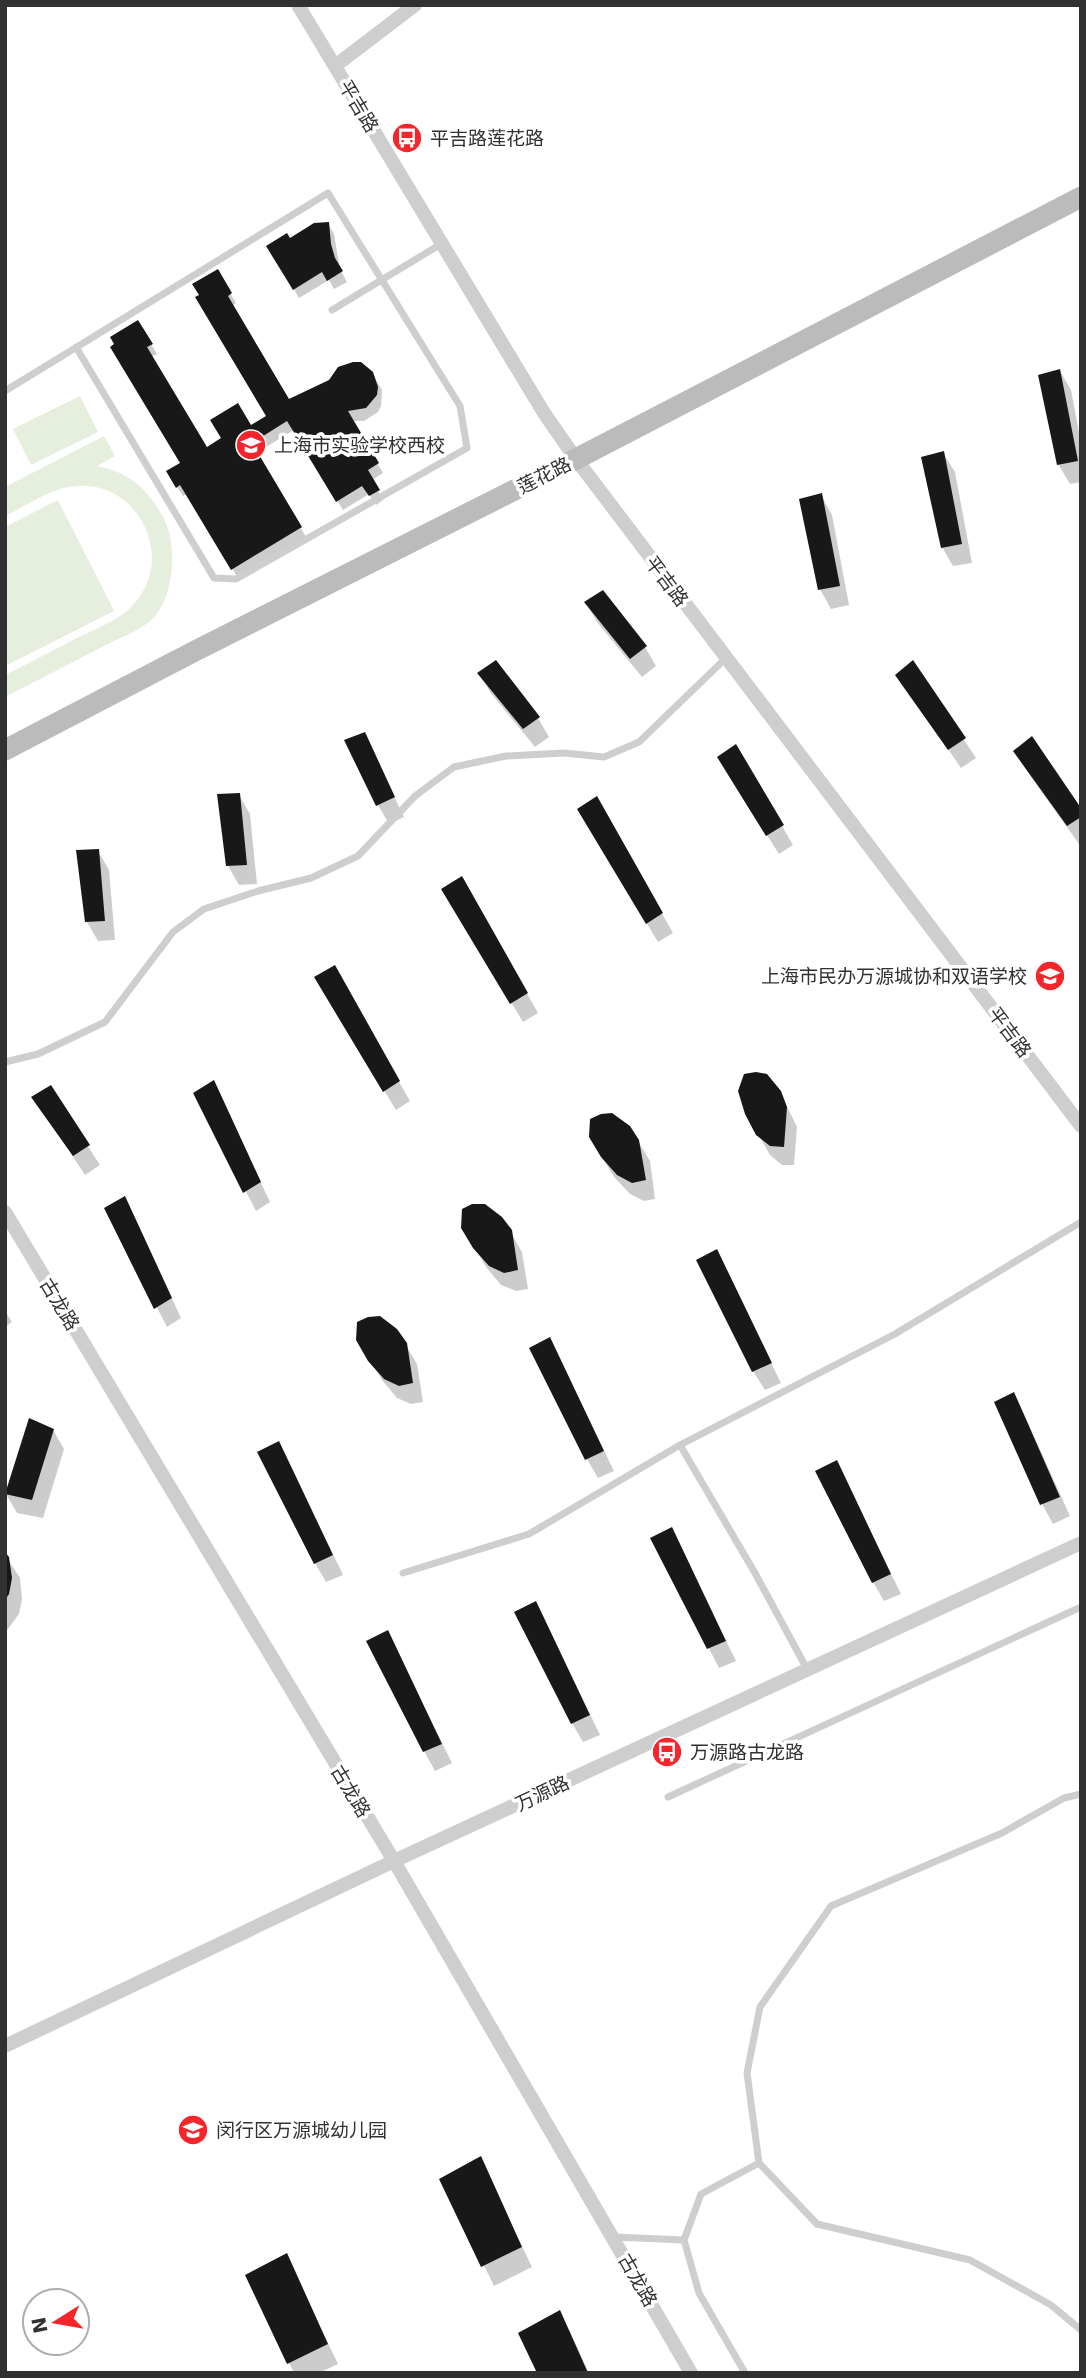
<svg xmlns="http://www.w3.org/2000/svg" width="1086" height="2378" font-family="'DejaVu Sans','Noto Sans SC',sans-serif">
	<rect width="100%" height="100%" fill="#fff"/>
	<path fill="#e6efde" d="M80,396L98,432L31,465L13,429Z
		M104,436L115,456L97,466C130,472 151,492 165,521C178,549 174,602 149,622C137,632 119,638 106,645C72,662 39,680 5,697V675C31,662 56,649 81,636C100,627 121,619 135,603C175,557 139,482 78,486C52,487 28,505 5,516V487Z
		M58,500L114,611L5,666V527Z"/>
	<path fill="#0003" d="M328,224L334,234L340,269L347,282L334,289L329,280L299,298L269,246Z
		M217,271L236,303L232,306L288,401L330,381L339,368L345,365L360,364L372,373L382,390L381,406L378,412L364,421H352L383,473L372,480L383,500L376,505L369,494L343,510L294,430L256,453L306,537L238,578L187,494L183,496L168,472L182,463L138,322L157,354L151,357L206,449L268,417Z
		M1060,371L1071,390L1081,443V482L1070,484L1058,464Z
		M943,453L955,472L972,563L953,566L942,547Z
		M821,495L832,515L849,605L831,609L820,589Z
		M586,603L645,647L656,666L642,677L597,622Z
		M913,663L976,758L961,768L897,675Z
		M479,673L538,718L549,737L535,747L490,692Z
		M364,734L404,817L389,824L378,805Z
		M736,747L793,845L779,854L730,777Z
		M1015,751L1081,811V843L1079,844L1027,771Z
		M239,795L250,814L257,884L239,885L228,866Z
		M597,799L673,933L658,942L579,809Z
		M98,851L109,870L115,940L98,941L87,922Z
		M462,878L538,1013L523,1022L444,889Z
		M334,967L410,1101L396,1110L316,978Z
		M213,1083L270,1202L256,1211L195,1093Z
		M50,1088L100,1165L85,1175L34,1097Z
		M780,1092L797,1127L794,1165H782L770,1155L758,1134Z
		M590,1137L638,1141L650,1161L655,1199L644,1201L630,1194L614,1177Z
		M106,1209L135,1218L181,1318L167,1327Z
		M463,1227L510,1231L522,1252L528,1289L516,1291L501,1285L486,1267Z
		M716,1251L781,1383L765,1390L753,1371Z
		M5,1311L12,1322L5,1327Z
		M550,1339L614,1471L598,1478L587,1459Z
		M358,1340L405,1344L417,1364L423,1402L411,1404L397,1398L382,1380Z
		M1013,1395L1024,1414L1070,1516L1053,1524L1042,1504L996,1403Z
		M53,1430L64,1449L43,1518L17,1513L6,1494Z
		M289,1462L343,1575L326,1582L315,1563Z
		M836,1462L901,1594L884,1601L873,1582Z
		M671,1529L736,1661L719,1668L653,1539Z
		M5,1555L20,1578L22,1599L19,1614L5,1633Z
		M546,1623L600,1735L583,1742L572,1723Z
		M387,1632L452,1763L435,1771L424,1751Z
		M480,2158L532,2267L494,2286L442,2180Z
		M286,2255L338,2364L319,2373H294L247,2276Z
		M559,2313L570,2332L589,2373H539Z"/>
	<path fill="#181818" d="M329,222L331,244L335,258L343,271L327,281L322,272L293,290L266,246L287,233L290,238L314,223Z
		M218,269L232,293L228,296L289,399L329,380L338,367L353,362H361L373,372L378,387L377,395L366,408L348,411L379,463L368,470L380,490L369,496L362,486L336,502L287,421L252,443L302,527L231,570L180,485L176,488L166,471L180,463L110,347L114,344L110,337L138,320L153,344L147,347L207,447L221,438L210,420L238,403L251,425L266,416L195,297L199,295L192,284Z
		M1060,369L1078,461L1057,465L1038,375Z
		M944,451L962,544L941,548L921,457Z
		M822,493L840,586L818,590L799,499Z
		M603,590L647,646L630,659L584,602Z
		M496,660L540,717L523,729L477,673Z
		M913,660L966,738L948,750L895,675Z
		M365,732L395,797L376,806L344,740Z
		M1032,736L1081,808V817L1067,826L1013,751Z
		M736,744L784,825L766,836L717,757Z
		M240,793L247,865L226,866L217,794Z
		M597,796L663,913L646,924L577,809Z
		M99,849L105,921L85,922L76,850Z
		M462,876L528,993L510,1004L441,889Z
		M335,965L400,1081L383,1092L314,977Z
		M756,1072L767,1074L781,1091L787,1107L784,1147L770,1146L756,1135L745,1114L738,1091L744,1074Z
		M214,1080L261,1182L243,1193L193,1093Z
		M51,1085L90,1145L73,1156L31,1097Z
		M612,1113L630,1126L639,1140L646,1180L632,1183L617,1175L601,1157L589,1137L590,1119L601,1114Z
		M125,1196L172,1298L154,1309L104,1208Z
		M472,1204H485L502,1217L512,1230L518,1270L504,1273L489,1266L473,1248L461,1228L462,1209Z
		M717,1249L772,1363L752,1372L696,1260Z
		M380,1316L397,1329L407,1343L413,1383L399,1386L384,1379L368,1361L356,1340L357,1322L368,1317Z
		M550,1337L604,1451L585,1460L529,1348Z
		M1014,1392L1060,1497L1040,1505L994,1402Z
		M29,1418L54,1429L32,1500L5,1494Z
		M279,1441L333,1555L314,1564L257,1452Z
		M837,1460L891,1574L872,1583L815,1471Z
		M672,1527L726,1641L707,1649L650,1538Z
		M5,1552L9,1557L12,1578L9,1594L5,1600Z
		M536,1601L590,1715L571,1724L514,1612Z
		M388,1630L442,1744L423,1752L366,1641Z
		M481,2156L522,2247L481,2267L439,2179Z
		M287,2253L328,2344L287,2364L245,2275Z
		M560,2310L588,2373H537L518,2333Z"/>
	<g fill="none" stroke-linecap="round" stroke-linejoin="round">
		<path stroke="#cecece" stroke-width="7" d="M332,310L441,244
			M5,391L328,193L460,406L467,448L236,579L214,578L76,347
			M5,1062L38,1054L105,1022L173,932L204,909L258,891L311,878L358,856L415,796L454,767L506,756L564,753L604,757L639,742L726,658
			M680,1445L755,1573L807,1669
			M403,1573L529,1534L680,1445L895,1334L1081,1222
			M1081,1794L1064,1798L1002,1833L831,1906L760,2007L747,2073L759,2163L817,2224L970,2260L1051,2305L1081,2330
			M668,1797L1081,1607
			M614,2237L684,2240L701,2194L759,2163
			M684,2240L699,2293L745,2373"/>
		<path stroke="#cecece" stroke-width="14" d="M298,5L544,413L576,459L1081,1126
			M335,66L415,5
			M5,1212L394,1861L691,2373
			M5,2046L394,1861L1081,1543"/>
		<path stroke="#bbb" stroke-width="21" d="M5,750L195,651L576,459L1081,197"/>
	</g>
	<defs>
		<g id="bus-disc" transform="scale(1.575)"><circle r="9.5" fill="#f4262c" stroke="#fff"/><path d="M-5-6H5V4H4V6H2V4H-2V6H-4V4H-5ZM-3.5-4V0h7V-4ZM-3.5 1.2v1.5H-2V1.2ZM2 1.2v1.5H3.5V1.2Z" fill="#fff"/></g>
		<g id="school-disc" transform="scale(1.575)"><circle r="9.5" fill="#f4262c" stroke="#fff"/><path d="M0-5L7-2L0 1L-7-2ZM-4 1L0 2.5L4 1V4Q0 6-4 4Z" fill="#fff"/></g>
	</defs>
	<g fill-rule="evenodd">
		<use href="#bus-disc" x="407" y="138"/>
		<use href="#school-disc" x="251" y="445"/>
		<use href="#school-disc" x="1050" y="976"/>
		<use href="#bus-disc" x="667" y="1752"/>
		<use href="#school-disc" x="193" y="2130"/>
	</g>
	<g text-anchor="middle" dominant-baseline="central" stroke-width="7" stroke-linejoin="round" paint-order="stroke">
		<g font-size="19" fill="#313131" stroke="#fff">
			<text transform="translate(359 106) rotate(59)">平吉路</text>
			<text transform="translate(544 475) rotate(-27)">莲花路</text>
			<text transform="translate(667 581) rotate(53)">平吉路</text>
			<text transform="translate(1010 1032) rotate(53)">平吉路</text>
			<text transform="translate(60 1304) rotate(59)">古龙路</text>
			<text transform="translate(351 1791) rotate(59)">古龙路</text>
			<text transform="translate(542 1793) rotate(-25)">万源路</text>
			<text transform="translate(638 2280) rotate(60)">古龙路</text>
		</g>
		<g font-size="19" fill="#313131" stroke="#fff" text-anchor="start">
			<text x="430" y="138">平吉路莲花路</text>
			<text x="274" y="445">上海市实验学校西校</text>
			<text x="1027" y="976" text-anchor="end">上海市民办万源城协和双语学校</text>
			<text x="690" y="1752">万源路古龙路</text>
			<text x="216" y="2130">闵行区万源城幼儿园</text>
		</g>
	</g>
	<rect width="1086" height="2378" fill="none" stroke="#313131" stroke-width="14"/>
	<g transform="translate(56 2322) rotate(259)"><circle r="33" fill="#ffffff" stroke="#adadad" stroke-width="2"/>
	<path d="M0-5L12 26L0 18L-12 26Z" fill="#f4262c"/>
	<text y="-10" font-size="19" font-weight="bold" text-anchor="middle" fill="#313131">N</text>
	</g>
</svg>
